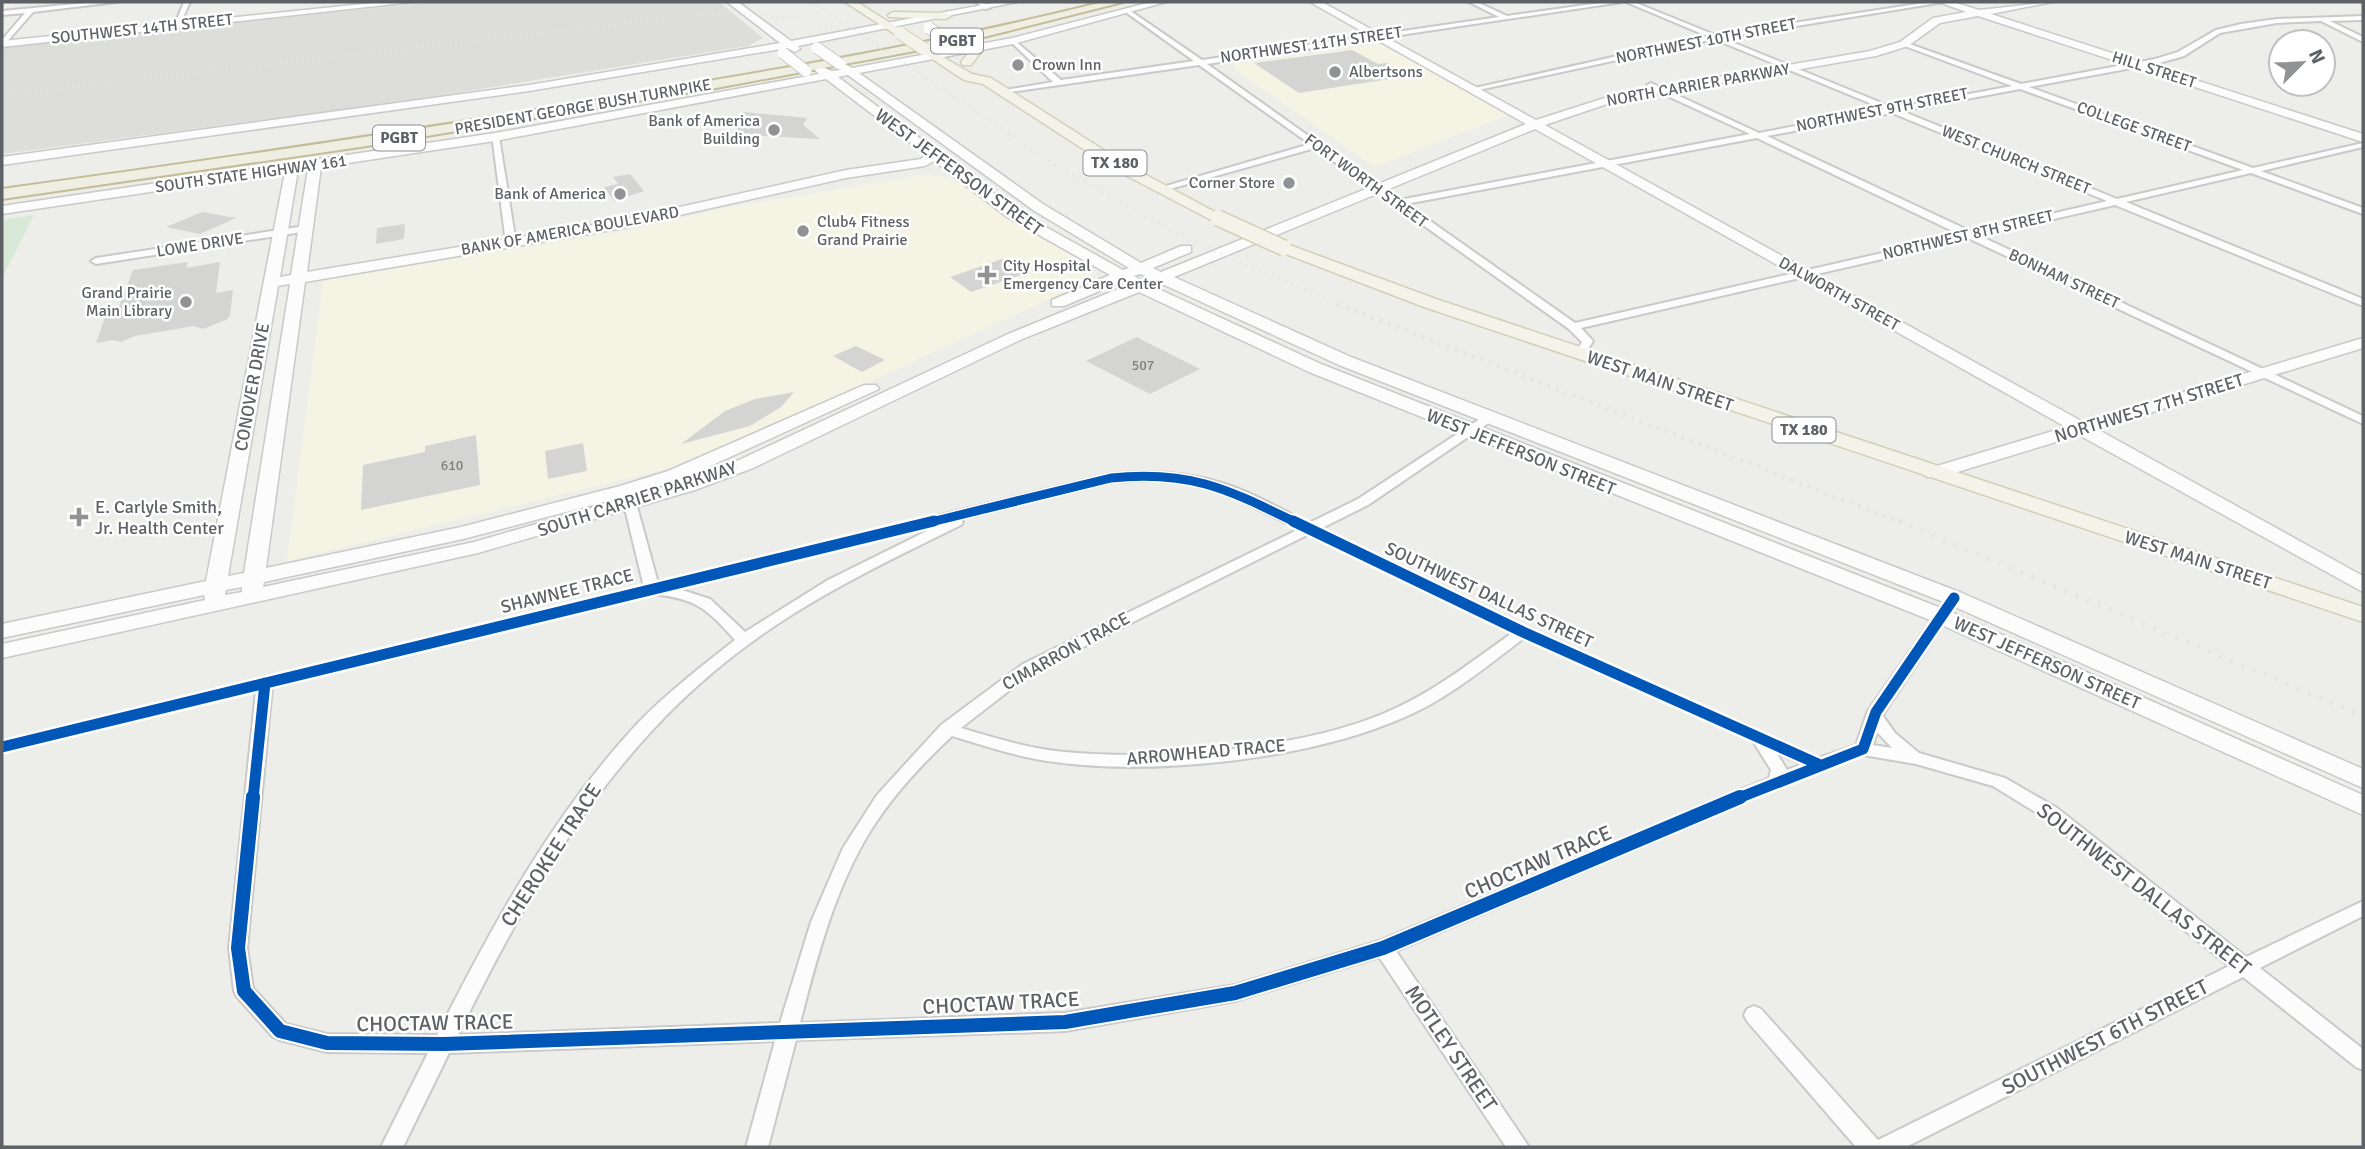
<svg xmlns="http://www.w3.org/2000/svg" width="2365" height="1149" font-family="Signika,sans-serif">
	<rect width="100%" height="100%" fill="#edede9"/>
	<path fill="#f5f4e4" d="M1379,44L1409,59L1509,115L1374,167L1233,68L1236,64Z
		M928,174L952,179L1093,269L1091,280L812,408L663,470L287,561L323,280L629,230L724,208Z"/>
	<path fill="#ddddd9" d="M434,2H719L763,38L748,46L400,102L2,154V47Z"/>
	<path fill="#d8e9d8" d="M34,215L2,278V220Z"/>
	<path fill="#d4d4d2" d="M1352,50L1378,64L1387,63L1409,76L1299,93L1254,63Z
		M744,112L807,118L803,125L820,139L743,135L728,120Z
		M630,174L644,191L614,201L604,187L618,184L613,177Z
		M202,212L236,218L200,234L166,227Z
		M405,224L404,239L376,244L377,228Z
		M1002,259L1024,274L971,292L950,277Z
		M188,262L186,268L220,262L216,293L233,290L230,316L226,320L203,329L194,326L135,336L121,342L113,340L96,343L106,314L117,312L133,270Z
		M1137,337L1144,341L1200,369L1150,394L1086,361Z
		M856,346L885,360L862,372L833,356Z
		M794,392L781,407L750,426L681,444L725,411L755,399Z
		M476,435L480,485L361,510L363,465L425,452V446Z
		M583,443L587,471L548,479L545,451Z"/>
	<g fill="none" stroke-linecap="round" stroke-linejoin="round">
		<g stroke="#c9c9c9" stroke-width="4">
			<path id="street" d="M96,2H116L33,12L5,44L2,45V40L25,13L2,15V11Z
				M184,2H190L179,26L174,27Z
				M976,2H983L990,8L985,9Z
				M1469,2H1477L1507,16L1607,2H1622L1207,64L1399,200L1750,134L1648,87L1647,85L1651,83L1759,133L1884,109L1714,39L1474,91L1470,89L1707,36L1626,2H1634L1715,35L1930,2H1944L1722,38L1894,108L2012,86L1902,45L1904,42L2021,84L2155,59L2178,52L2216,30L2241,24L2277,19L2363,16V20L2330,21L2363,37V42L2321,21L2277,23L2220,33L2184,56L2159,63L2029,87L2253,168L2363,143V147L2261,171L2363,208V214L2251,173L2126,202L2363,299V306L2115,205L1980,236L2363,416V424L1970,239L1581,328L1593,341L1584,356L1580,357L1574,354L1582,342L1569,329L1315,148L1159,192V188L1310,144L1199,65L1003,93L999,91L1053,82L1011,42L1013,39L1061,80L1194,61L1127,13L1129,10L1202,60L1499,17ZM2020,89L2243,170L2117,199L1902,111ZM1892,113L2107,201L1972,232L1767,136ZM1757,138L1961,235L1575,323L1406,204Z
				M492,135L499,137L516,243L511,246L506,243Z
				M305,226L308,227V231L96,264L91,261L96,258Z
				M1489,413L1493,414V420L1368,505L1320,529L1528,629L1819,758L1856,745L1868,711L1949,595H1959L1961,598L1884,713L1883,716L1895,733L1919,753L2005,778L2057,808L2246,957L2363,901V916L2260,968L2363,1049V1070L2356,1067L2243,977L1906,1147H1856L1747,1021L1744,1015L1747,1009L1754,1006L1761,1009L1878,1140L2229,966L2045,818L1993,786L1916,764L1863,755L1824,768L1396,951L1529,1147H1506L1379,957L1235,1001L1065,1031L796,1040L768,1147H746L775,1041L449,1053L403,1147H381L428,1053L327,1052L280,1040L273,1037L237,997L234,991L229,948L256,691L2,753V741L644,587L621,492L627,488L633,492L658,583L1111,474C1149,470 1188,472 1225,484C1254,493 1282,510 1309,523L1358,499ZM1153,480L1181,482L1218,490L1299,529L1023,664L941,725L877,795L843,848L811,922L780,1023L458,1035C532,885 611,745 749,644C814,596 888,561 961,525L963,522L959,519L1111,482ZM945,522L828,580L745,632L710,599L676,588ZM1309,534L1512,633C1474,660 1439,688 1396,708C1310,749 1160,761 1065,752C1030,749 995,738 961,728L1033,672ZM653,594C697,599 706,608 735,640C702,666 668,692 638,723C553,814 493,924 437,1035L327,1034L286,1024L253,988L247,948L272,687ZM1524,638L1753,741L1771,770L1769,778L1379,941L1235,985L1065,1013L800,1023C817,957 835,888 871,830C893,795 922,764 952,736C986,746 1020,758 1055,762C1156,776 1311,759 1405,717C1449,698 1486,667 1524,638ZM1877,732L1892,748L1873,745ZM1776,752L1802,764L1787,770Z"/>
		</g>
		<g stroke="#c9c9c9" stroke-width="3">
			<path id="secondary" d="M382,2H413L2,47V41Z
				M727,2H738L791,41L998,2H1017L798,46L800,49L795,52L787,48L529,91L2,165V157L529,85L780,43Z
				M1151,2H1166L1013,44L859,73L1043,204L1141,263L1181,246H1191V252L1153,268L1161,272L1526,124L1310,2H1322L1536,120L1614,95L1870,51L1900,42L1933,18L1966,12L1939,2H1953L1979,10L2052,2L1991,14L2363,134V142L1978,16L1940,23L1908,46L1876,56L1616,101L1545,125L2083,422L2363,338V348L2097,429L2363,576V592L2079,435L1941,477H1927L1924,473L1927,469L2066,427L1535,129L1174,277L1351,357L1962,593L2363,769V788L1946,603L1339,365L1160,283L1152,286L1321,364L1951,612L2363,795V815L1935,622L1309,372L1139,292L1020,340L753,468L695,490L478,553L2,658V644L205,600L204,595L2,638V624L206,581L285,172L2,214V206L495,133L819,74L813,68L819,65L831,71L841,70L835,64L840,61L852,68L1012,38ZM848,75L1033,210L1129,268L1123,270L1017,211L838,77ZM826,79L926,155L921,159L846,170L617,221L307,272L321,167L495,141ZM934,161L1007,217L1110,275L1052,300V306H1064L1121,282L1128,285L1008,334L739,460L681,482L474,542L263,587L264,582L463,539L634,494L682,479L879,389L876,385H864L668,471L620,486L461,527L266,568L305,282L617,229L846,178L925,166ZM308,169L291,275L280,277L298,170ZM1140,274L1148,277L1141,280L1134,276ZM290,284L244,573L228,576L278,286ZM242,587V592L225,595L226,590Z"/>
		</g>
		<g stroke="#d3d0b9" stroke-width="3">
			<path id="primary" d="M845,2H857L906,33L896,35Z
				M893,12L946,13L951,16L946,19L889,17L888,15Z
				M924,46L972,74L991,78L1124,163L1226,218L1223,221H1213L1114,169L983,84L964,80L920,51L918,49Z
				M974,46L984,48L971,65H963L961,62Z
				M1284,243L1436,299L2363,607V622L1424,307L1278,251L1276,248Z"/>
		</g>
		<g stroke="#c3bd98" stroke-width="4">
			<path id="highway" d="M1103,2H1123L968,41L716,88L360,147L2,199V189C228,158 454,125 679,86C821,62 964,37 1103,2Z"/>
		</g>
		<use href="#street" fill="#fcfcfc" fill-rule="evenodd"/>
		<use href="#secondary" fill="#fcfcfc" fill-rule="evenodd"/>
		<use href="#primary" fill="#f3f3e9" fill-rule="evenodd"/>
		<use href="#highway" fill="#efeee3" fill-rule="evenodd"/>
		<path stroke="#e3e3e3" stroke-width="2.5" stroke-dasharray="1 4.5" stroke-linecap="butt" d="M813,2L1011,135
			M706,13L795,18L847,32
			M2,95L714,13"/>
		<path stroke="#e3e3e3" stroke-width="3.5" stroke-dasharray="1 6" stroke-linecap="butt" d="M1008,133L1066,172L1185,238L1342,306"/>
		<path stroke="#e3e3e3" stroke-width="4.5" stroke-dasharray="2 7" stroke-linecap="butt" d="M1338,304L1903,523"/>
		<path stroke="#e3e3e3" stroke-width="5" stroke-dasharray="2 10" stroke-linecap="butt" d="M1899,521L2363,716"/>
		<g stroke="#c9c9c9" stroke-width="13" stroke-linecap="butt">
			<path id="secondary-bridge" d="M929,28L953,43
				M817,48L840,64
				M783,53L806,71"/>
		</g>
		<g stroke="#d3d0b9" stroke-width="14" stroke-linecap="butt">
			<path id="primary-bridge-far1" d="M900,33L924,49"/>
		</g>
		<g stroke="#d3d0b9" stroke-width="18" stroke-linecap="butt">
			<path id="primary-bridge" d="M1218,218L1284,248"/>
		</g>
		<use href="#secondary-bridge" stroke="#fcfcfc" stroke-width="11"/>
		<use href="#primary-bridge-far1" stroke="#f3f3e9" stroke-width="12"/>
		<use href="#primary-bridge" stroke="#f3f3e9" stroke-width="15"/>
		<g stroke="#fff" stroke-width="12">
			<path id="cycleway-far2" d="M927,523L1111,478C1191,470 1227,489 1297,523"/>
		</g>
		<g stroke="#fff" stroke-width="16">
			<path id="cycleway-far1" d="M1293,521L1523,632L1818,764
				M2,747L934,521
				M253,799L265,683
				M1736,799L1863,749L1876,712L1954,598"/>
		</g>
		<g stroke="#fff" stroke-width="18">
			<path id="cycleway" d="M253,797L238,948L244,991L280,1031L327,1043L444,1044L1065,1022L1235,993L1383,948L1740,797"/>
		</g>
		<use href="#cycleway-far2" stroke="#0057b8" stroke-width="9"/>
		<use href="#cycleway-far1" stroke="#0057b8" stroke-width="11"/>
		<use href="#cycleway" stroke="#0057b8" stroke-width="14"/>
	</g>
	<g fill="#909294" stroke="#fff" stroke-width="2.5">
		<circle cx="1018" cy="65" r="7"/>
		<circle cx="1335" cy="72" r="7"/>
		<circle cx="774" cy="130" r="7"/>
		<circle cx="1289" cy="183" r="7"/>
		<circle cx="620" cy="194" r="7"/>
		<circle cx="803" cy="231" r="7"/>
		<path d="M983.5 264.5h7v7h7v7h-7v7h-7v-7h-7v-7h7z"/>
		<circle cx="186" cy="302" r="7"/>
		<path d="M75.5 506.5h7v7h7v7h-7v7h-7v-7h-7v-7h7z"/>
	</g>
	<g text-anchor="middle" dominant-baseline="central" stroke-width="5" stroke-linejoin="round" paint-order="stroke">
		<g font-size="14" fill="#7d7f82">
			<text x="1143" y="365">507</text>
			<text x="452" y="465">610</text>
		</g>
		<g font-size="16" fill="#5e6166" stroke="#fff">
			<text transform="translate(142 29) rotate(-6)">SOUTHWEST 14TH STREET</text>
			<text transform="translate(1706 41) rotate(-11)">NORTHWEST 10TH STREET</text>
			<text transform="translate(1311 45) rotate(-8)">NORTHWEST 11TH STREET</text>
			<text transform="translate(2154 70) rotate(18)">HILL STREET</text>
			<text transform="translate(1698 85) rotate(-10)">NORTH CARRIER PARKWAY</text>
			<text transform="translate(583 107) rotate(-10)">PRESIDENT GEORGE BUSH TURNPIKE</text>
			<text transform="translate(1882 110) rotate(-11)">NORTHWEST 9TH STREET</text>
			<text transform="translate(2134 127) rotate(20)">COLLEGE STREET</text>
			<text transform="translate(2016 160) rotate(22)">WEST CHURCH STREET</text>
			<text transform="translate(251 174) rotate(-8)">SOUTH STATE HIGHWAY 161</text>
			<text transform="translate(1366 181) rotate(36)">FORT WORTH STREET</text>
			<text transform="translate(570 231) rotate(-10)">BANK OF AMERICA BOULEVARD</text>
			<text transform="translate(1968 235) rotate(-13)">NORTHWEST 8TH STREET</text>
			<text transform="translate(200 245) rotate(-9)">LOWE DRIVE</text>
			<text transform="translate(2064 279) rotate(25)">BONHAM STREET</text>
			<text transform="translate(1839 294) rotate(29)">DALWORTH STREET</text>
		</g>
		<g fill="#fff" stroke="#8e9094" stroke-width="2">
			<rect x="931" y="28.5" width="52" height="25" rx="5"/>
			<rect x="373" y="125.5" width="52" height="25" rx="5"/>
			<rect x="1083.5" y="150.5" width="63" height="25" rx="5"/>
			<rect x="1772.5" y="417.5" width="63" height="25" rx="5"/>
		</g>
		<g font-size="16" font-weight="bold" fill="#5e6166">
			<text x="957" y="41">PGBT</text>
			<text x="399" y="138">PGBT</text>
			<text x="1115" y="163">TX 180</text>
			<text x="1804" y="430">TX 180</text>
		</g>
		<g font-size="16" fill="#5e6166" stroke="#fff" text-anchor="start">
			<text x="1032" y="65">Crown Inn</text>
			<text x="1349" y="72">Albertsons</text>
			<text x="760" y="121" text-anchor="end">Bank of America<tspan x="760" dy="18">Building</tspan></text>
			<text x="1275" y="183" text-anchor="end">Corner Store</text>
			<text x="606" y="194" text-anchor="end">Bank of America</text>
			<text x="817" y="222">Club4 Fitness<tspan x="817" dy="18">Grand Prairie</tspan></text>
			<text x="1003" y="266">City Hospital<tspan x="1003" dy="18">Emergency Care Center</tspan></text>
			<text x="172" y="293" text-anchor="end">Grand Prairie<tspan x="172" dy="18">Main Library</tspan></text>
		</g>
		<g font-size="18" fill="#5e6166" stroke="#fff">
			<text transform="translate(959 172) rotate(36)">WEST JEFFERSON STREET</text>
			<text transform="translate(1660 381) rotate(19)">WEST MAIN STREET</text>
			<text transform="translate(252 387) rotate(-80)">CONOVER DRIVE</text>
			<text transform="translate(2149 408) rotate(-17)">NORTHWEST 7TH STREET</text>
			<text transform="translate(1521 452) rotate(22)">WEST JEFFERSON STREET</text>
			<text transform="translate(637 499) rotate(-18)">SOUTH CARRIER PARKWAY</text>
			<text transform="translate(2198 560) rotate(18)">WEST MAIN STREET</text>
			<text transform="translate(567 591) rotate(-14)">SHAWNEE TRACE</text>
			<text transform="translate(1489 595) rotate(25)">SOUTHWEST DALLAS STREET</text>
			<text transform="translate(1066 651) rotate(-29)">CIMARRON TRACE</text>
			<text transform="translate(2047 663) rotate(24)">WEST JEFFERSON STREET</text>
			<text transform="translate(1206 752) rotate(-5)">ARROWHEAD TRACE</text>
		</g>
		<g font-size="18" fill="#5e6166" stroke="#fff" text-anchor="start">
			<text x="95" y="507">E. Carlyle Smith,<tspan x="95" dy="21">Jr. Health Center</tspan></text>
		</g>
		<g font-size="21" fill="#5e6166" stroke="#fff">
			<text transform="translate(551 855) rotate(-57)">CHEROKEE TRACE</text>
			<text transform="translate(1538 862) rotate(-23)">CHOCTAW TRACE</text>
			<text transform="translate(2144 889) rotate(38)">SOUTHWEST DALLAS STREET</text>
			<text transform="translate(1001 1003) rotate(-3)">CHOCTAW TRACE</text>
			<text transform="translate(435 1023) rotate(-1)">CHOCTAW TRACE</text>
			<text transform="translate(2105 1037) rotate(-27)">SOUTHWEST 6TH STREET</text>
			<text transform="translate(1451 1048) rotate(56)">MOTLEY STREET</text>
		</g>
	</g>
	<rect width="2365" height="1149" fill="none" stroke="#5e6166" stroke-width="7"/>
	<g transform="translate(2302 63) rotate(66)"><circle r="33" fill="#ffffff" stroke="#bfc0c2" stroke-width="2"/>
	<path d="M0-5L12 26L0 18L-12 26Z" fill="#909294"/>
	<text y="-10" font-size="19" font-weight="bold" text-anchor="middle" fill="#5e6166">N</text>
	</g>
</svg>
